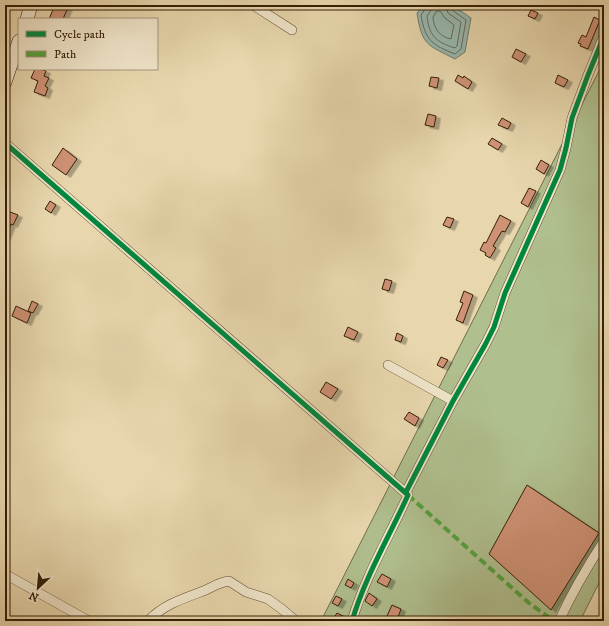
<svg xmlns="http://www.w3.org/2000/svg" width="609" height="626" font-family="'IM FELL DW Pica',serif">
	<defs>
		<filter id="shadow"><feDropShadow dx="4.5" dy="2.5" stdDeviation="0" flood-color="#0004"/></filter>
	</defs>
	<rect width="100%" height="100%" fill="#e8d7ad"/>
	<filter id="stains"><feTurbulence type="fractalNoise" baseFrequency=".005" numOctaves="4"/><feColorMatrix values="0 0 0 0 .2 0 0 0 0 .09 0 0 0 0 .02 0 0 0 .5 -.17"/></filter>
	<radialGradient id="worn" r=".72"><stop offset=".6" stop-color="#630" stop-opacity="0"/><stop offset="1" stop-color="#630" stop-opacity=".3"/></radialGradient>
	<path fill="#b0bf8e" stroke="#726e4a" d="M604,61V573L580,621H321Z"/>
	<path fill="#98b8af" stroke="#707a6c" d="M424,5H452L471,18L465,52L455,59C428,45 422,46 417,13Z"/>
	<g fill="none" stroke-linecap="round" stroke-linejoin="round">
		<path stroke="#666b5b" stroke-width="1" d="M427,5L426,8L421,15C425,40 432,45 455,54L461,49L466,20L452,10L450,5
			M432,5L431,10L427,16C429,36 436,42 455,48L457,46L461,22L448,13L445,5
			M437,11H440L445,18L454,25L451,39C440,37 434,29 433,18Z"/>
	</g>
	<path fill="#ce9275" stroke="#341e07" filter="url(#shadow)" d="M55,5H69L63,19H49Z
		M531,10L538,13L535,19L528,16Z
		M594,17L600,20L588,49L580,46L581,44L578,43L582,35L586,37Z
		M516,49L526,54L521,62L512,57Z
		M35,69H40L46,71L44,76L49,78L45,86L48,88L45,96L34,92L38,81L31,78Z
		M458,75L463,78L464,76L472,82L468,89L455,81Z
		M558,75L568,80L564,87L555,83Z
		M431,77L439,78L437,88L429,86Z
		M428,114L436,116L434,127L425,125Z
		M502,118L511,123L508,129L498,125Z
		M492,138L502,144L498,150L488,144Z
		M63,148L77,159L66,175L52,165Z
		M541,160L549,165L544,174L536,169Z
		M529,188L536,191L528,207L521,203Z
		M50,201L56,205L51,213L45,209Z
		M5,210L18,215L13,225L11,224L5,239Z
		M500,215L511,221L505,232L502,231L493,246L496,248L490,258L485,255L486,253L480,250L484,242L486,243Z
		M447,217L454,219L450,228L443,225Z
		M385,279L392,281L389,291L382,289Z
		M464,291L473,295L463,323L456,320L463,303L460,302Z
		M32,301L38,304L33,313L28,311Z
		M16,306L31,313L27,323L12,316Z
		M348,327L358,332L354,340L344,336Z
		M397,333L403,336L401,342L395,340Z
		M441,357L448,360L443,368L437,365Z
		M326,382L338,389L331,399L320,392Z
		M409,412L419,418L415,426L404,419Z
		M527,485L599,533L551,610L489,554Z
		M382,574L391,579L387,587L377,582Z
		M348,579L354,583L351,588L345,585Z
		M369,593L377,599L372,606L365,601Z
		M336,596L342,599L338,606L332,603Z
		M392,605L401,609L397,620L387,616Z
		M337,613L347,618L346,621H332Z"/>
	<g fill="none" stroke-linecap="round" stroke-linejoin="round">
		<g stroke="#614c30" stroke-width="10">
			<path id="street" d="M253,5L292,30
				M5,143L408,495C389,537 365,577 352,621
				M388,365L453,401
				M406,492L453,401L485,345L494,327L505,293L560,170L566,148L572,118L588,75L604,36
				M5,574L89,621
				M148,621C164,604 185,598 206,590C214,586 220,582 229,581L246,592L268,599L283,610L296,621
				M559,621C572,593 587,567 604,541"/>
		</g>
		<g stroke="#341e07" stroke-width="14">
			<path id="secondary" d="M27,19L31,5
				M5,82L19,41"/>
		</g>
		<use href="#street" stroke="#f0e5ca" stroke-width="9"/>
		<use href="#secondary" stroke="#f0e5ca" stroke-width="13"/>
		<path stroke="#53a23d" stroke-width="4" stroke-dasharray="8 4" stroke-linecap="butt" d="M408,495L529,603L554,621"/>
		<g stroke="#f0e5ca" stroke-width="8">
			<path id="cycleway" d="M5,143L408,495C389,537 365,577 352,621
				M406,492L453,401L485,345L494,327L505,293L560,170L566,148L572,118L588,75L604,36"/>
		</g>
		<use href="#cycleway" stroke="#00873e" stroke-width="5"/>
	</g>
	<rect width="609" height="626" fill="none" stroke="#e8d7ad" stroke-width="20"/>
	<rect x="6" y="6" width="597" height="614" fill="none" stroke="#341e07" stroke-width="2"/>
	<rect x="10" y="10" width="589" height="606" fill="none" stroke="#341e07"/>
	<rect x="18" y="18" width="140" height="52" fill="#f0e5ca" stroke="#a5957c"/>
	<rect x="26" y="31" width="20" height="6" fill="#00873e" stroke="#a5957c"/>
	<text x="54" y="38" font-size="12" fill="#341e07">Cycle path</text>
	<rect x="26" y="51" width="20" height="6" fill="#53a23d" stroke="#a5957c"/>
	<text x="54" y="58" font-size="12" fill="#341e07">Path</text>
	<g transform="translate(38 588) rotate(206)" stroke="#f0e5ca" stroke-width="3" paint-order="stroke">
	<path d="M0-3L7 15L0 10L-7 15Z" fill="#341e07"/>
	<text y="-6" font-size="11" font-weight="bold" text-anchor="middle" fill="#341e07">N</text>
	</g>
	<rect width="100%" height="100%" filter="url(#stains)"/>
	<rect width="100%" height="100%" fill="url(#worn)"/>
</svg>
